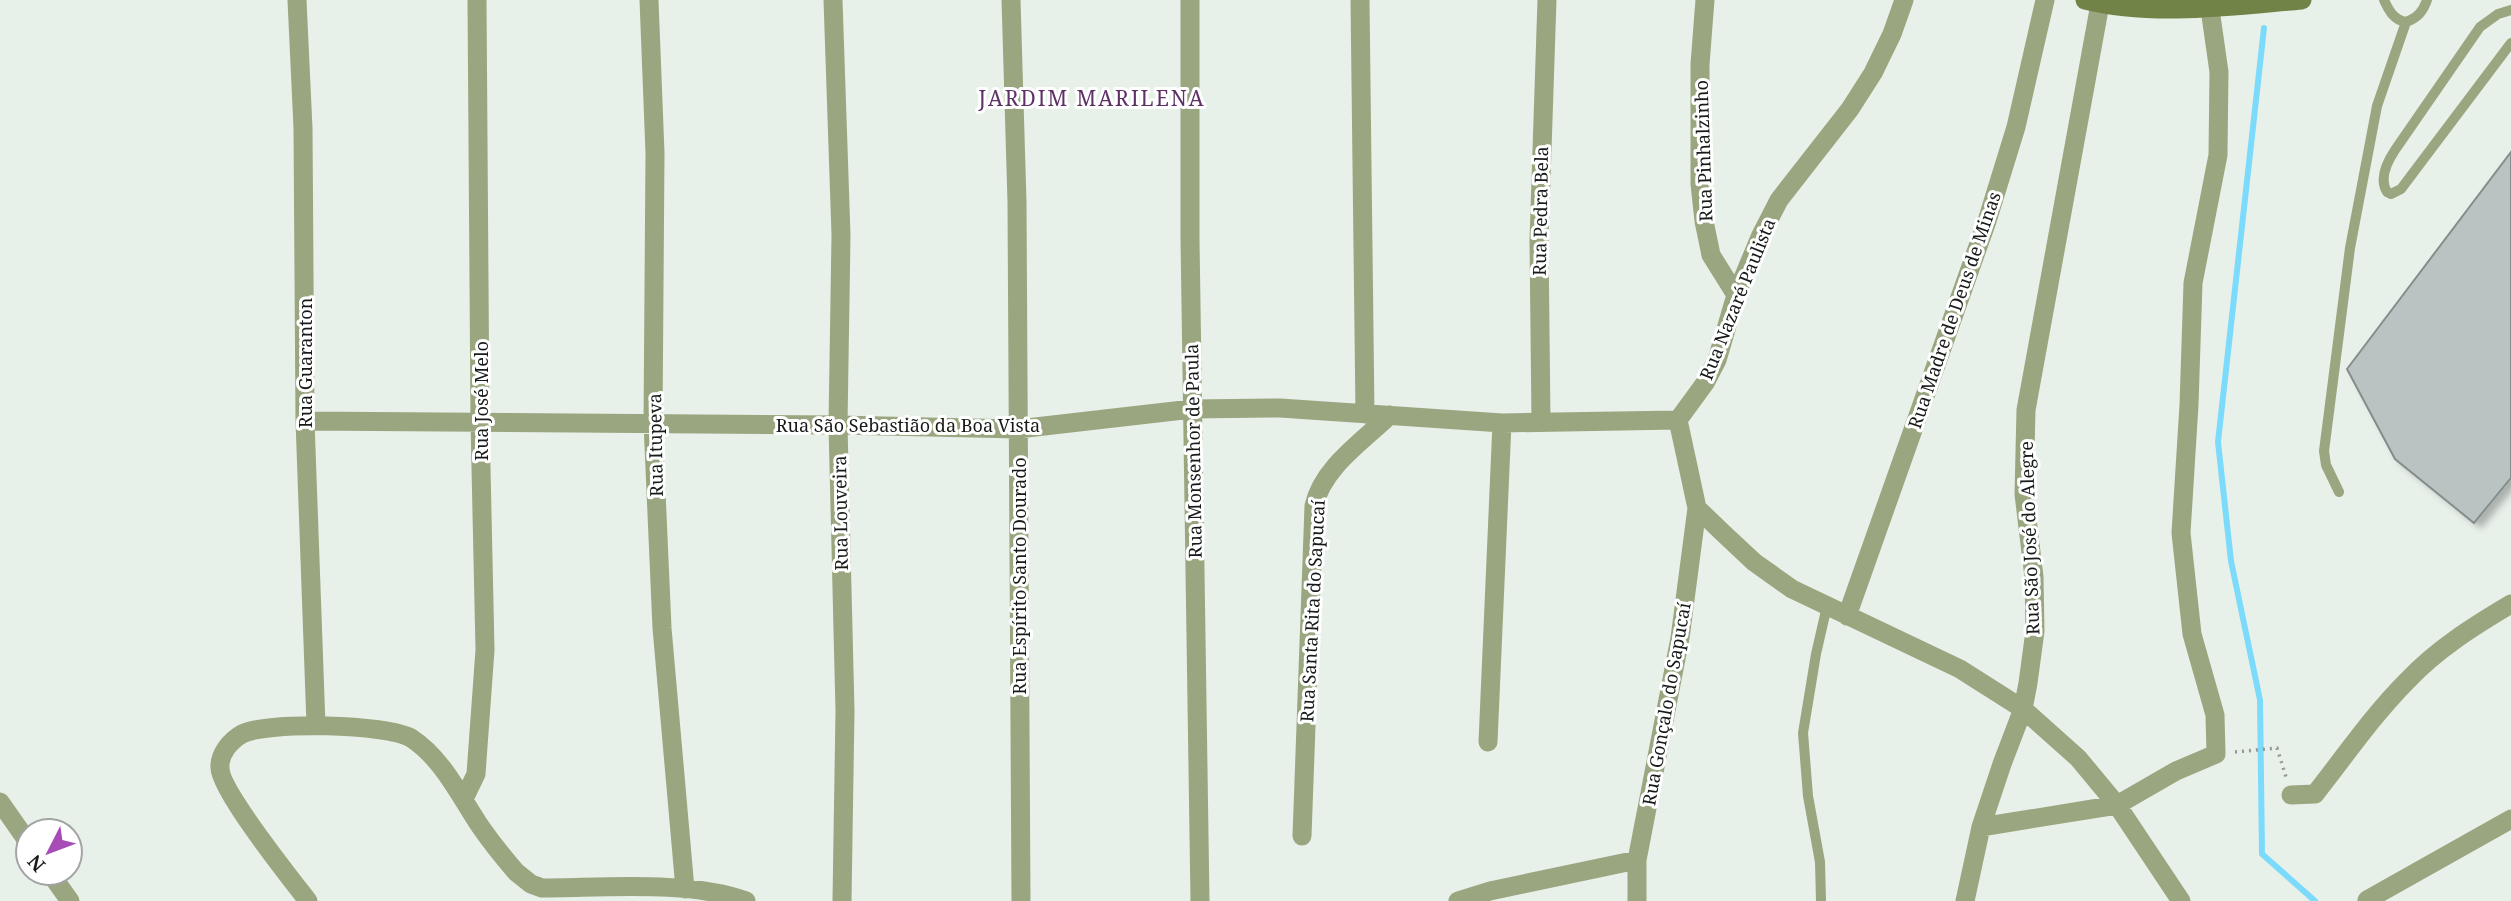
<svg xmlns="http://www.w3.org/2000/svg" width="2511" height="901" font-family="'Noto Serif',serif">
	<defs>
		<filter id="shadow"><feDropShadow dx="7" dy="4" stdDeviation="3.5" flood-color="#0004"/></filter>
	</defs>
	<rect width="100%" height="100%" fill="#e8f0ea"/>
	<g fill="none" stroke-linecap="round" stroke-linejoin="round">
		<path stroke="#7cdbfb" stroke-width="6" d="M2264,28L2218,442L2231,561L2260,700L2262,854L2315,901"/>
	</g>
	<path fill="#b9c3c2" stroke="#858e8d" stroke-width="2" filter="url(#shadow)" d="M2511,152V478L2474,523L2395,459L2347,369Z"/>
	<g fill="none" stroke-linecap="round" stroke-linejoin="round">
		<path stroke="#939994" stroke-width="3.5" stroke-dasharray="2 5" stroke-linecap="butt" d="M2235,752L2277,748L2286,777"/>
		<path stroke="#9aa67f" stroke-width="10" d="M2384,0C2389,11 2394,20 2406,22
			M2511,10L2498,14L2480,27L2395,150C2387,162 2379,179 2387,192L2391,194L2401,189L2511,43
			M2339,492L2326,465L2324,451L2350,248L2377,106L2406,22C2417,18 2423,12 2427,0
			M1821,901L1820,862L1808,796L1803,733L1816,654L1827,606"/>
		<path stroke="#9aa67f" stroke-width="19" d="M297,0L303,128L305,421L316,725
			M649,0L655,153L653,423L662,628L685,889
			M833,0L841,235L838,425L845,711L842,901
			M1011,0L1017,202L1021,901
			M1190,0V239L1200,901
			M1360,0L1365,414
			M1705,0L1700,64V184L1704,221L1711,255L1736,295
			M1678,420L1697,508L1722,532L1754,562L1792,589L1960,669L2023,709L2078,758L2117,805L2181,901
			M1678,420L1705,383L1717,360L1736,295L1761,235L1779,200L1850,109L1873,73L1892,34L1904,0
			M305,421L838,425L1018,429L1192,409L1280,408L1502,423L1678,420
			M1541,422L1539,240L1547,0
			M1847,616L1987,221L2016,127L2045,0
			M1488,742L1502,423
			M2291,795L2315,794C2345,756 2373,715 2407,681C2437,649 2474,626 2511,604
			M464,799L476,774L485,650L480,422L477,0
			M0,802L28,842
			M1981,827L2117,805L2176,771L2216,754L2215,715L2192,634L2181,533L2189,405L2193,283L2218,155L2219,72L2210,9
			M1302,836L1314,506C1322,468 1363,441 1390,415
			M50,873L70,901
			M2367,900L2511,819
			M308,901C291,879 220,790 220,768C219,754 230,741 242,734C267,721 387,724 411,738C442,758 460,796 480,826C491,842 503,857 516,872L531,884L542,888C602,888 691,880 746,901
			M1458,901L1490,891L1637,860
			M1637,901V860L1680,638L1697,508
			M1965,901L1981,827L2002,764L2023,709L2028,683L2035,631L2034,577L2024,494L2026,410L2100,4"/>
		<path stroke="#728347" stroke-width="19" d="M2085,0C2153,17 2232,6 2302,0"/>
	</g>
	<g text-anchor="middle" dominant-baseline="central" stroke-width="6" stroke-linejoin="round" paint-order="stroke">
		<g font-size="18" fill="#171a18" stroke="#fff">
			<text transform="translate(1703 151) rotate(-92)">Rua Pinhalzinho</text>
			<text transform="translate(1540 211) rotate(-89)">Rua Pedra Bela</text>
			<text transform="translate(1737 299) rotate(-68)">Rua Nazaré Paulista</text>
			<text transform="translate(1954 310) rotate(-71)">Rua Madre de Deus de Minas</text>
			<text transform="translate(305 363) rotate(-90)">Rua Guaranton</text>
			<text transform="translate(481 401) rotate(-90)">Rua José Melo</text>
			<text x="908" y="425">Rua São Sebastião da Boa Vista</text>
			<text transform="translate(655 445) rotate(-91)">Rua Itupeva</text>
			<text transform="translate(1193 451) rotate(-91)">Rua Monsenhor de Paula</text>
			<text transform="translate(840 513) rotate(-91)">Rua Louveira</text>
			<text transform="translate(2029 538) rotate(-92)">Rua São José do Alegre</text>
			<text transform="translate(1019 576) rotate(-90)">Rua Espírito Santo Dourado</text>
			<text transform="translate(1312 611) rotate(-87)">Rua Santa Rita do Sapucaí</text>
			<text transform="translate(1666 704) rotate(-80)">Rua Gonçalo do Sapucaí</text>
		</g>
		<g font-size="21" letter-spacing="2" fill="#5f3267" stroke="#fff">
			<text x="1092" y="98">JARDIM MARILENA</text>
		</g>
	</g>
	<g transform="translate(49 852) rotate(228)"><circle r="33" fill="#ffffff" stroke="#a2a3a3" stroke-width="2"/>
	<path d="M0-5L12 26L0 18L-12 26Z" fill="#a74cb7"/>
	<text y="-10" font-size="19" font-weight="bold" text-anchor="middle" fill="#171a18">N</text>
	</g>
</svg>
